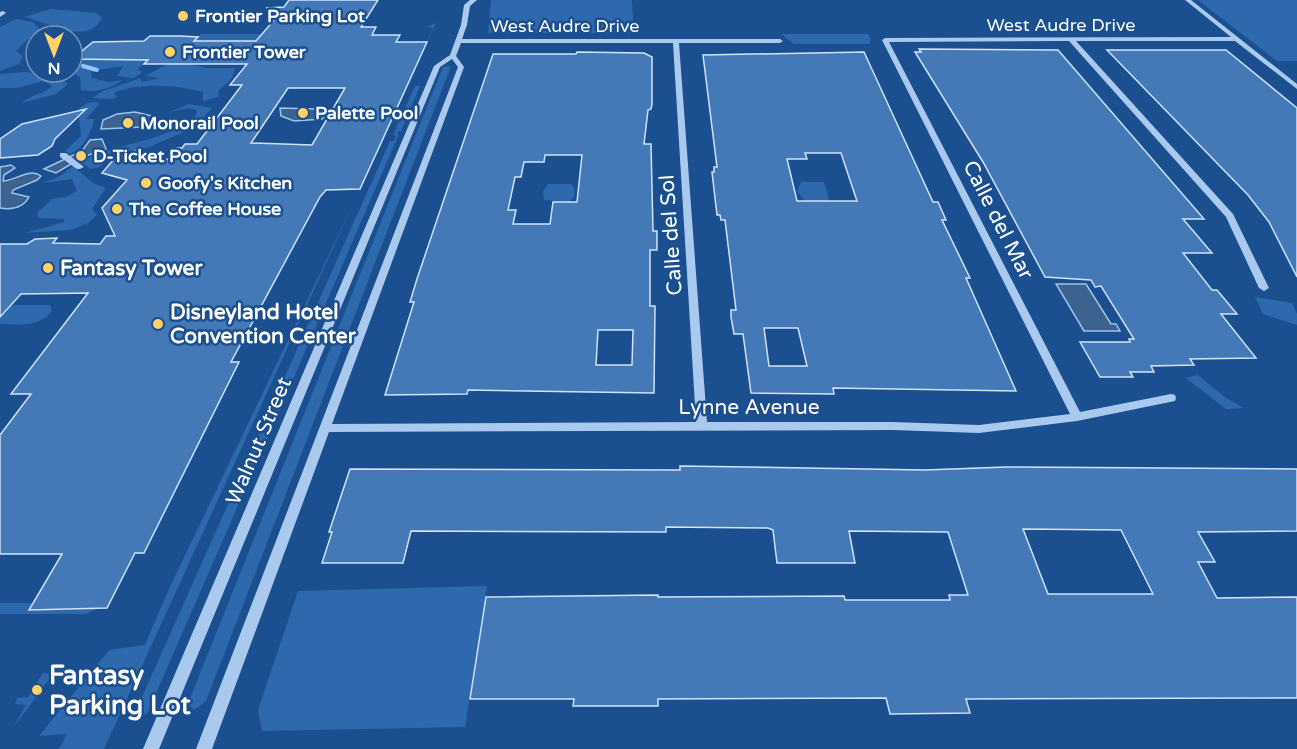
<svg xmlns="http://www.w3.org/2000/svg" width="1297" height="749" font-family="'Varela Round',sans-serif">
	<rect width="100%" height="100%" fill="#1b4f8f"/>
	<path fill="#2e69ad" d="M491,0H632L634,33H488Z
		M1198,0H1297V61H1277Z
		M51,9L96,13L102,17C89,48 45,21 24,17Z
		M16,19L33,22L39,29L16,51L23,56L19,64L0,71V27Z
		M436,23L104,749H59L67,734L39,736L109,650L145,645L168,591L377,154L433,28L427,27Z
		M201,34H268L265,41H194Z
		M781,34H868L871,39L869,44H794Z
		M72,60H148L138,69L142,72C133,82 127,76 117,76L123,66L97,70L91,73L92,78L109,82L123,80C109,89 97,93 81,90L80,77L71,72Z
		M170,63L191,64L206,68H236L231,79L219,90L218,97L203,101V92C180,85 135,82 114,93L117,97L113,99L92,98L103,91L141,78V82L160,78L145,76Z
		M451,66L206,701L194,710L189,705V701L443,67Z
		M24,72L61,77L68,84L56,94L22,103C31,94 43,95 52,86L43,81L17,88H0V74Z
		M415,86H420L401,131H398L397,134H399L278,414L273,415L270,422L274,423L147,714L134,715L390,141H394L396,136L393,135Z
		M96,102L99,104L86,119H94C92,132 83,149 70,154L65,151L81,136L78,109L87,103Z
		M189,104L212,108L203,118L182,133L149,147L125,152L110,158L100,167L90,169L81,162C118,141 165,144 197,114L196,110L188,108L170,112Z
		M73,166L93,183L106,188L92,209L97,215L88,223L70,230L24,233L64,222V219L39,218L37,213L52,199L65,197L77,191L72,179L43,183L60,176Z
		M801,182H824L829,198L827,201H805L797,191Z
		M548,184H571C577,190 575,196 570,202L544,200L543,191Z
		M1255,297L1292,303L1297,314V325L1263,314Z
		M0,305H50L52,311C39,328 20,324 0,324V317L8,308Z
		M1198,375L1226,398L1244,408L1226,409L1186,378Z
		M487,586L465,727L262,731L258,710L298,591Z
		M0,603H33L30,610L97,609L86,614H0Z
		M43,673L53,674L13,728L26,705L15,704L17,698L28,697Z"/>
	<path fill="#3c6290" stroke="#9cc4f0" stroke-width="1.5" d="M280,108L315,109L326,112V115L322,119L294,121L281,116Z
		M135,112L157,117V120L144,127L101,129L103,120L117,114Z
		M102,139L106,149L83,157L56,173L44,169L82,151L90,140Z
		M11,165L15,168L4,175L3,181C16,181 29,167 41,176L37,180L13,190L12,193L29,197C23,208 12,210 0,208V167Z
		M1056,284H1086L1111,324H1116L1120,331H1084Z"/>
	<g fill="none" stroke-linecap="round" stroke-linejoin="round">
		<path stroke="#9cc4f0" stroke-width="4" d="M83,66L97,70"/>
	</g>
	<path fill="#4478b7" stroke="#cfe3fa" stroke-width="1.5" fill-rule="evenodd" d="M289,0H378L361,27H376L372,35H400L396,42H427L360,189L326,190L320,197L231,362H239L144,553H135L107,608L29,610L62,554H0V435L31,394H11L88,293L21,294L0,317V244H27L35,239L57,238L53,243L100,244L106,236H115L102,208L127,180L102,173L114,159L137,150L167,160L177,148H182L185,144H197L242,85H230L247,64H144L148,60L72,59L93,42L144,41L150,36H180L198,37L194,41H256L275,19L267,8L284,7ZM288,88H345L312,145L251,143Z
		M919,49L1058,50L1204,219H1183L1212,253H1183L1212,290H1217L1237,314H1221L1256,358L1190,359L1194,365L1151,366L1154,372H1130L1133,377H1100L1080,342H1130L1129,339H1134L1101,286L1095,287L1091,280L1045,277L983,162L915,52H921Z
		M1107,50H1226L1297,108V277L1269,222L1248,195Z
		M577,52L644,53L652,57V104L651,109L648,110L644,144H651L653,231H657V250H650V306H655L654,393L468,390L467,394L385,395L414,302H410L417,279L493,54H576ZM545,155H582L577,202H553L550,224H513L516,210H508L515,177H521L524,162H544ZM598,330H633L632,365H596Z
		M864,52L933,202H938L946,220H942L970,278H966L1016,391L833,388L834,394L751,393L743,334H734L731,317V310H736L725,220H721L720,215H717L712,172H714V167H717L703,55ZM805,153H841L857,201H797L787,159H807ZM764,328H798L807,366H769Z
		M86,109L55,139L52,146L38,155L0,158V139L22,124Z
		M680,466L925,470L1006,467L1297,469V531L1198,532L1215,562H1198L1217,598L1297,597V698L966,699L970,713L890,714L886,698L658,699V706H573L574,699H470L486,597L658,595V597L844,596L845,600H950L949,595H968L948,532L849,531L855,563H777L773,530L768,528L666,527V532L411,531L403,563H322L332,532H329L350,469L680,470ZM1023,529L1121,530L1153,594H1048Z"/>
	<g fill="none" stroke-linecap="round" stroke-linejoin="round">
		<path fill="#a9c9ee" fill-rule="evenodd" d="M470,0H477L470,6L467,25L462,39H780L783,41L780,43H679L707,422H893L979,425L1070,414L882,40L885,38L1231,37L1185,0H1191L1297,84V89L1235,41H1076L1233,214L1269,288L1264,291L1259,288L1226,217L1069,41L889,42L1080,412L1171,394L1175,395L1176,398L1175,401L1077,421L979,433L893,430L329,432L212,749H196L458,67L452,59L440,67L159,749H143L434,66L450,55L461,25L464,5ZM461,43H673L696,422L332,424L464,67L456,56Z
			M3,11L6,13L0,17V12Z
			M60,153H66L84,167L80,169H77L60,157Z"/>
	</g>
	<g fill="#ffd166" stroke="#1b4f8f" stroke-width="2">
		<circle cx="183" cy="16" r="6"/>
		<circle cx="170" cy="52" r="6"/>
		<circle cx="303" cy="113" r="6"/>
		<circle cx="128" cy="123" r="6"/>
		<circle cx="81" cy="156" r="6"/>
		<circle cx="146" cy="183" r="6"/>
		<circle cx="117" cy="209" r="6"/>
		<circle cx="48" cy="268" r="6"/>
		<circle cx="158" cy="324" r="6"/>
		<circle cx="37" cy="690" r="6"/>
	</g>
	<g text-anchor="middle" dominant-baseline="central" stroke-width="5" stroke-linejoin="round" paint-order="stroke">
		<g font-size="18" font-weight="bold" fill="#fff" stroke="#1b4f8f" text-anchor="start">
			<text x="195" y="16">Frontier Parking Lot</text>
			<text x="182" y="52">Frontier Tower</text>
			<text x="315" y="113">Palette Pool</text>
			<text x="140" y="123">Monorail Pool</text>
			<text x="93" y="156">D-Ticket Pool</text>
			<text x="158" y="183">Goofy's Kitchen</text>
			<text x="129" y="209">The Coffee House</text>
		</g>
		<g font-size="18" fill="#fff" stroke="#1b4f8f">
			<text x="1061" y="25">West Audre Drive</text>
			<text x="565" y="26">West Audre Drive</text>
		</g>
		<g font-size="21" fill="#fff" stroke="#1b4f8f">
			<text transform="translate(998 220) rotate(63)">Calle del Mar</text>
			<text transform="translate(671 235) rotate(-94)">Calle del Sol</text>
			<text x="749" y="407">Lynne Avenue</text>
			<text transform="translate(259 441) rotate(-67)">Walnut Street</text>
		</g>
		<g font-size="21" font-weight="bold" fill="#fff" stroke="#1b4f8f" text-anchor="start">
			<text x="60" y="268">Fantasy Tower</text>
			<text x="170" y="312">Disneyland Hotel<tspan x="170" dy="24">Convention Center</tspan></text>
		</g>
		<g font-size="26" font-weight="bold" fill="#fff" stroke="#1b4f8f" text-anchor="start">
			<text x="49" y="675">Fantasy<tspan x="49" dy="30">Parking Lot</tspan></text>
		</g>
	</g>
	<g transform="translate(54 54) rotate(180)"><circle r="28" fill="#1b4f8f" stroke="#7695bc" stroke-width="1.5"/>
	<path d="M0-4.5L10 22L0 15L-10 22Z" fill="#ffd166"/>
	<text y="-9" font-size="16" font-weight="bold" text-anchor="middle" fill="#ffffff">N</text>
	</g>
</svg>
